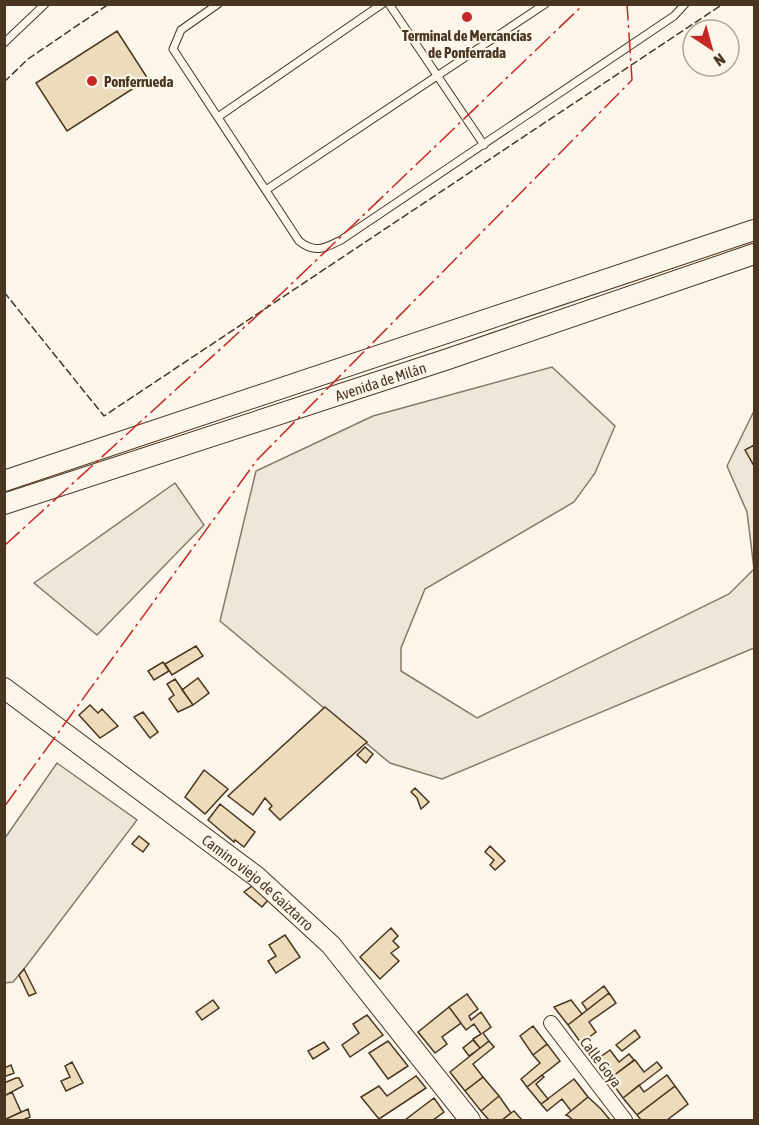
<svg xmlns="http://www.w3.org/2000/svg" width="759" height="1125" font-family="'Asap Condensed',sans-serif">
	<rect width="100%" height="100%" fill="#fbf6e9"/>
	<path fill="#ede6d9" stroke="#887966" stroke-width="1.5" d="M552,367L615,426L595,473L574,502L425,589L401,648V671L477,718L729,594L754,569L747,512L727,466L754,411V648L442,779L390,763L220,621L256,471L373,416Z
		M175,483L204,525L97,635L34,583Z
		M57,763L137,820L24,969L13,982L5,983V838Z"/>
	<path fill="#ecdcbc" stroke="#4a3520" stroke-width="1.5" d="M117,31L148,79L67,131L36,83Z
		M754,445V463L753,464L745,450Z
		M196,646L203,656L172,675L165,664Z
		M163,662L169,671L154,680L148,671Z
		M198,678L209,693L193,705L182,690Z
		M175,679L193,705L178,712L169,699L174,695L167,684Z
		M90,705L98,713L102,709L118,726L100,738L79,715Z
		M325,707L367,742L280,820L269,809L272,806L265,798L253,815L228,796Z
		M143,712L158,732L150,738L134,717Z
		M365,747L373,754L366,763L357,755Z
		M204,770L228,789L205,814L185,797Z
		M415,788L429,802L421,809L417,798L411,792Z
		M220,804L255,832L244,847L235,840L234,842L208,820Z
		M139,836L149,844L143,852L132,844Z
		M490,846L505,861L495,870L490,865L494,860L485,852Z
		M252,886L268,900L262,907L244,892Z
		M391,928L398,936L393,941L399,947L391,953L399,961L380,979L360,957Z
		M285,935L300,957L276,973L268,961L276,956L269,945Z
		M24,969L36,993L29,996L19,975Z
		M604,986L609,993L587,1010L582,1003Z
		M609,993L616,1003L589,1022L596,1032L581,1043L568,1025Z
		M467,994L478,1009L469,1016L471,1020L481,1012L491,1027L483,1033L489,1041L480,1048L473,1039L481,1034L474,1024L466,1030L449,1007Z
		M213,1000L219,1008L202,1020L196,1012Z
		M571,1000L582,1014L568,1025L554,1007Z
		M449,1007L461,1023L442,1037L447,1044L435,1053L418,1032Z
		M367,1015L383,1035L350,1057L342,1045L359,1033L353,1024Z
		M533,1026L547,1044L533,1055L520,1036Z
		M635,1030L640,1037L622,1051L616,1045Z
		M473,1040L480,1048L469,1056L463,1048Z
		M388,1041L408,1066L388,1079L369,1053Z
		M489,1041L494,1047L473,1064L483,1077L465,1091L450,1072Z
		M324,1042L329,1049L313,1059L308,1051Z
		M547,1044L560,1061L527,1087L521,1079L540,1063L533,1055Z
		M610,1050L619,1062L629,1054L634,1060L609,1079L595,1061Z
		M635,1060L644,1072L657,1062L662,1068L623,1098L609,1079Z
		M72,1062L83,1083L66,1091L61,1081L70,1077L65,1066Z
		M11,1065L14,1073L4,1077V1068Z
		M542,1075L544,1077L536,1084L548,1099L541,1104L527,1087Z
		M667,1075L675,1086L637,1115L623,1098L639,1085L644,1092Z
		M416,1076L426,1088L379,1119L361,1097L379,1086L387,1096Z
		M483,1077L499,1096L481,1111L465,1091Z
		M16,1078H19L23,1086L4,1096V1083Z
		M574,1079L588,1097L571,1111L562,1099L547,1111L541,1104Z
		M675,1086L688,1104L667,1120H641L637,1115Z
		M12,1092L21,1112L4,1120V1096Z
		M499,1096L511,1113L502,1120H489L481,1111Z
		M588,1097L601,1109L610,1120H573L568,1116L566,1115Z
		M434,1098L444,1112L433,1120H405Z
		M28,1109L30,1117L23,1120H4Z
		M514,1111L522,1120H502L511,1113Z"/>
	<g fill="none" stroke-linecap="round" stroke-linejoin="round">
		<g stroke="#4a3520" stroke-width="9">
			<path id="lane" d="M218,4L181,30L173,49L299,241C315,254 325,248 341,240L674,16L685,4
				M389,4L484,145
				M4,43L45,4
				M218,117L382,4
				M266,190L545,4"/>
		</g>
		<g stroke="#4a3520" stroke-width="16">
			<path id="street" d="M551,1023L625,1120"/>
		</g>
		<g stroke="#4a3520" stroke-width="22">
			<g id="secondary">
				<path d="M4,481L754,230"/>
				<path id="s1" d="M4,504L448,359L754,254"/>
				<path id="s2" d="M4,688L257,877L331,945L470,1120"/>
			</g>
		</g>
		<use href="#lane" stroke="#fbf6e9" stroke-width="7"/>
		<use href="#street" stroke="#fbf6e9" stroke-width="14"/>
		<use href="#secondary" stroke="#fbf6e9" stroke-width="20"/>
		<path stroke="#4a3520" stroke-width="1.5" stroke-dasharray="8 3" stroke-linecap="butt" d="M4,82L28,59L109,4
			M4,292L104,416L723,4"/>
		<path stroke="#c62828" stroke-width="1.5" stroke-dasharray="21 4.5 3 4.5" stroke-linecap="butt" d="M4,546L282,293L584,4
			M4,807L257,460L632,80L627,4"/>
	</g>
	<g fill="#c62828" stroke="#fbf6e9" stroke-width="2">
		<circle cx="467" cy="17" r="6"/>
		<circle cx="92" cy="81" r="6"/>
	</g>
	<g text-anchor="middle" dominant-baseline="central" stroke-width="4.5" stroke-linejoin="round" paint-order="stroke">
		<g font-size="15" font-weight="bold" fill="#4a3520" stroke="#fbf6e9">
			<text x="467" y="35">Terminal de Mercancías<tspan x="467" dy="17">de Ponferrada</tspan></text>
			<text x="104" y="81" text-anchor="start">Ponferrueda</text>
		</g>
		<g font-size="15" fill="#4a3520" stroke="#fbf6e9">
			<text stroke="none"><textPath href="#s1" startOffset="396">Avenida de Milán</textPath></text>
			<text stroke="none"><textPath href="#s2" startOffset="320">Camino viejo de Gaiztarro</textPath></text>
			<text transform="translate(601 1062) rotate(53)">Calle Goya</text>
		</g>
	</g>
	<rect width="759" height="1125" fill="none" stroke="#4a3520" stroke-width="12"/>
	<g transform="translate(711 48) rotate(144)"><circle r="28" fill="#fbf6e9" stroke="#b4a999" stroke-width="1.5"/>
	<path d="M0-4.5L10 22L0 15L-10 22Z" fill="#c62828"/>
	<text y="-9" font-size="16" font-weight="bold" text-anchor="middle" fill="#4a3520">N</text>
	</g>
</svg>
